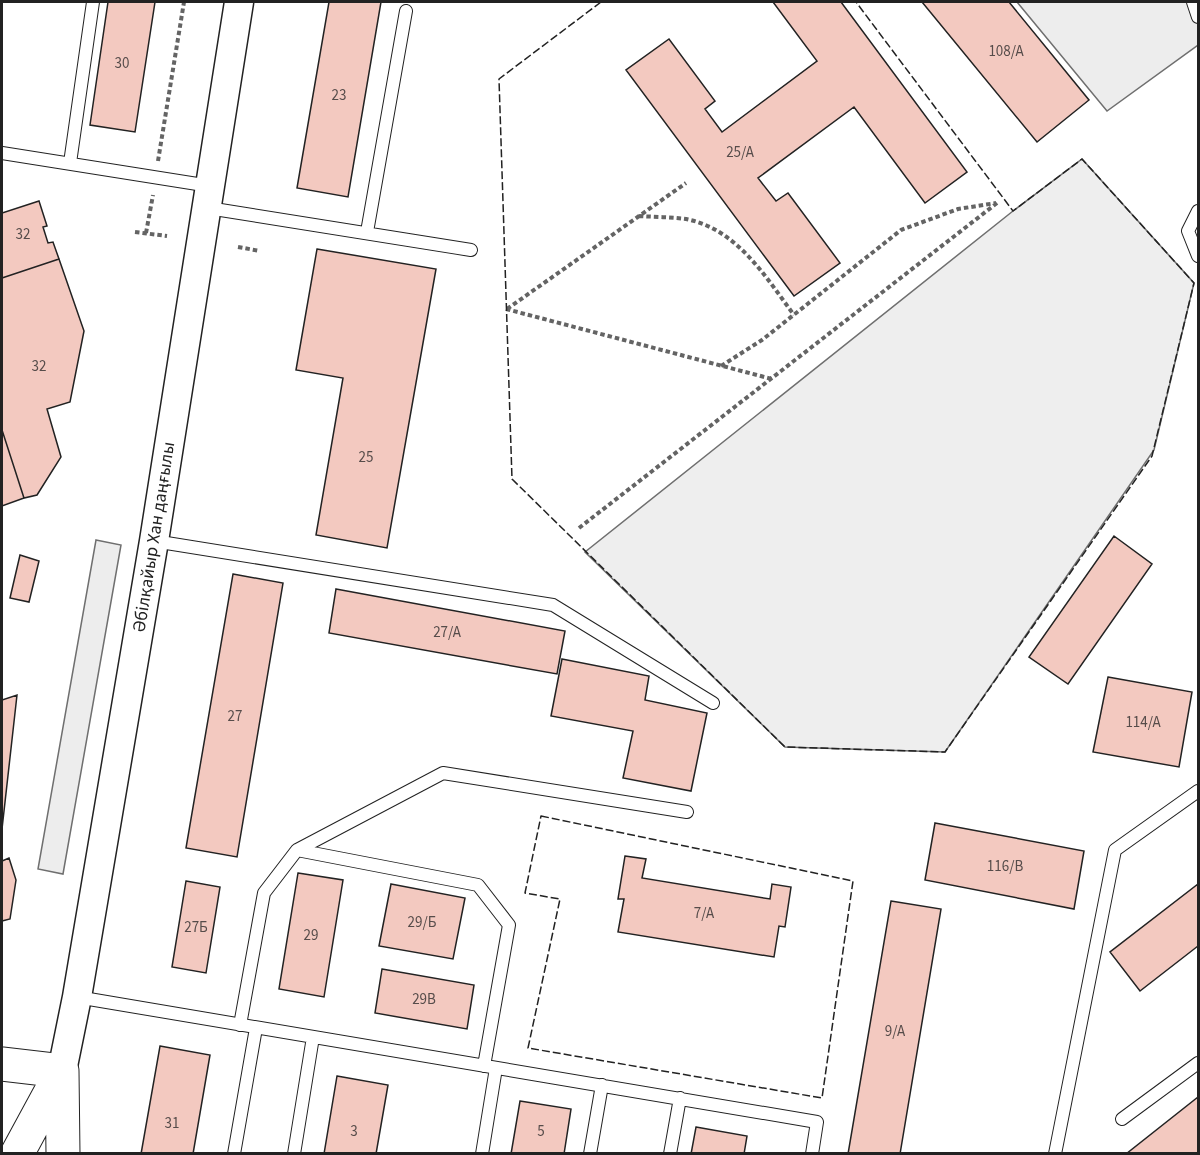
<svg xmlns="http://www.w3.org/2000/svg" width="1200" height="1155" font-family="'Source Sans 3',sans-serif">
	<rect width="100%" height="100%" fill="#fff"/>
	<path fill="#eee" stroke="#6f6f6f" stroke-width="1.5" d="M1082,159L1194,283L1154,450L945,752L785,747L585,552L1013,211Z"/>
	<path fill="#ededed" stroke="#6f6f6f" stroke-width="1.5" d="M1017,2H1198V45L1107,111Z
		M96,540L121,545L63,874L38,869Z"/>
	<path fill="#f3c9c0" stroke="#222" stroke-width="1.5" d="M108,2H155L135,132L90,125Z
		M329,2H381L348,197L297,188Z
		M773,2H841L967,172L925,203L854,107L758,178L776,201L788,193L840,263L794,296L626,70L669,39L715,101L705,109L722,132L817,61Z
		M922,2H1009L1089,100L1037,142Z
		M39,201L47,226L43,227L48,243L53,242L59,259L2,278V213Z
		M317,249L436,269L387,548L316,535L343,378L296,370Z
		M59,259L84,331L70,402L47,409L61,457L37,495L24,498L2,430V278Z
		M2,430L24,498L2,506Z
		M1114,536L1152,564L1068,684L1029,657Z
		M20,555L39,561L29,602L10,598Z
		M233,574L283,583L237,857L186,848Z
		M336,589L565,631L557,674L329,633Z
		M562,659L649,676L645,700L707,713L691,791L623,778L633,731L551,716Z
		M1108,677L1192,692L1179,767L1093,752Z
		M17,695L2,829V700Z
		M935,823L1084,851L1074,909L925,880Z
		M625,856L646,859L642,878L770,899L772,884L791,887L785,927L779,926L774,957L618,932L624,899H618Z
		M9,858L16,880L10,919L2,921V861Z
		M298,873L343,880L324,997L279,989Z
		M186,881L220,887L206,973L172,967Z
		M391,884L465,898L453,959L379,946Z
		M1198,884V946L1140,991L1110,952Z
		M891,901L941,909L900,1154H848Z
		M382,969L474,985L467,1029L375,1013Z
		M160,1046L210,1055L193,1154H141Z
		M337,1076L388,1085L376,1154H324Z
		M1198,1097V1154H1126Z
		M520,1101L571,1109L564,1154H511Z
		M696,1127L747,1136L744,1154H691Z"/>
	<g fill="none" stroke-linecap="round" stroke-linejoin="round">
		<g stroke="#222" stroke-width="14">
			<path id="service" d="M1193,2L1198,17
				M2,153L210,186
				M70,163L93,2
				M208,208L471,250
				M1198,211L1188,231L1198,256
				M367,232L406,11
				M154,541L553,605L713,703
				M297,850L443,773L687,812
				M77,997L817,1122L812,1154
				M240,1025L264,893L297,850L478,885L509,925L484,1066
				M1122,1119L1198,1063
				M234,1154L256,1028
				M294,1154L313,1037
				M482,1154L496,1068
				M590,1154L602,1085
				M670,1154L680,1098
				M1055,1154L1115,850L1198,791"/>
		</g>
		<g stroke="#222" stroke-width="31">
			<path id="tertiary" d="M62,1071L77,997L154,541L239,2"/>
		</g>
		<g stroke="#222" stroke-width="35">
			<path id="secondary" d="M2,1064L62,1071
				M62,1071L63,1154
				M17,1154L62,1071"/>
		</g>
		<path stroke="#646464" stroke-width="4" stroke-dasharray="4.5 3" stroke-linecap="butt" d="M158,161L184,2
			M639,216C654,217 671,217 686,219C737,229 765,276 794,315
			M135,232L167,236
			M146,233L153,195
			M238,247L260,251
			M506,309L772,379
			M507,309L686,183
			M721,366L762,340L901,230L958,209L996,203
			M579,528L997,203"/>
		<use href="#service" stroke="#fff" stroke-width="12"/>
		<use href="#tertiary" stroke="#fff" stroke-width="28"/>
		<use href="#secondary" stroke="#fff" stroke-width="33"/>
		<path stroke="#222" stroke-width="1.5" stroke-dasharray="8 3" stroke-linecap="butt" d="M601,2L499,79L512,479L785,747L945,752L1152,456L1194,283L1082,159L1013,211L856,2
			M541,816L853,881L822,1098L528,1048L560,899L525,893Z"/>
	</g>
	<g text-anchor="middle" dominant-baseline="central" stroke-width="4.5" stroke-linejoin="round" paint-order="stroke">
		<g font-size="15" fill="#564c4a">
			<text x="1006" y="51">108/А</text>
			<text x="122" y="63">30</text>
			<text x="339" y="95">23</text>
			<text x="740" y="152">25/А</text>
			<text x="23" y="234">32</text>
			<text x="39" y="366">32</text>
			<text x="366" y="457">25</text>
			<text x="447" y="632">27/А</text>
			<text x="235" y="716">27</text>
			<text x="1143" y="722">114/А</text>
			<text x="1005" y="866">116/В</text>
			<text x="704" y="913">7/А</text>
			<text x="422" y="922">29/Б</text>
			<text x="196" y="927">27Б</text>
			<text x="311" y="935">29</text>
			<text x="424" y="999">29В</text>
			<text x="895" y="1031">9/А</text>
			<text x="172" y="1123">31</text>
			<text x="354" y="1131">3</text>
			<text x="541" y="1131">5</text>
		</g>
		<g font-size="18" fill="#222" stroke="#fff">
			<text transform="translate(154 537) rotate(-81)">Әбілқайыр Хан даңғылы</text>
		</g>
	</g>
	<rect width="1200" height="1155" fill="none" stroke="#222222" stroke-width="6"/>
</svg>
